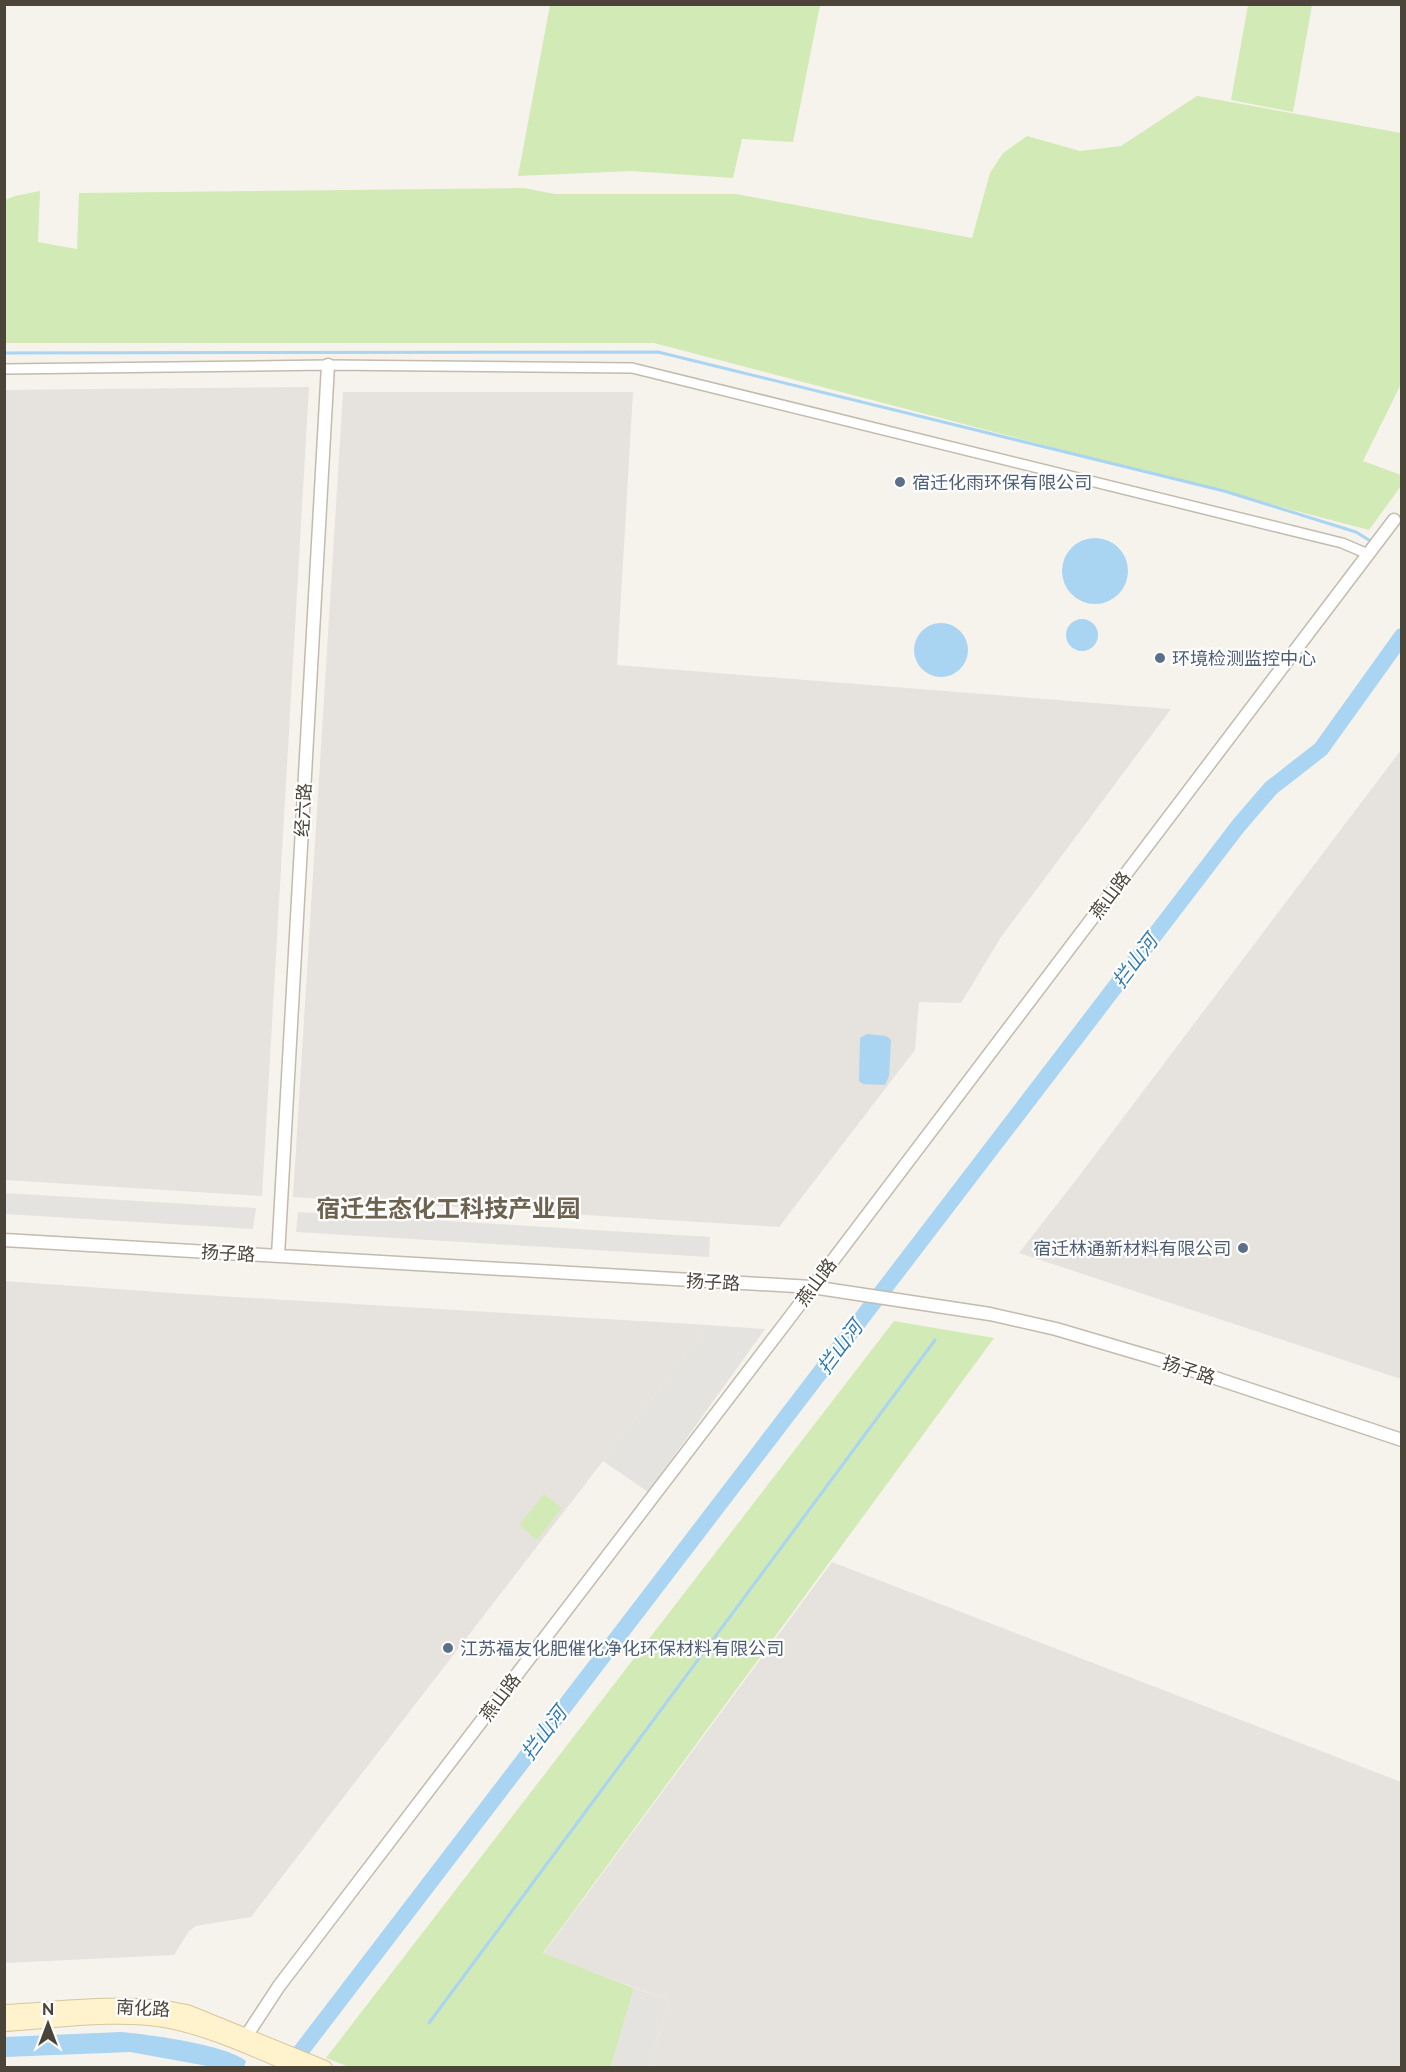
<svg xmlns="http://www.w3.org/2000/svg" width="1406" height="2072" font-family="Raleway,'Noto Sans SC',sans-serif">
	<rect width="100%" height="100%" fill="#f6f3ec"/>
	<path fill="#e6e2dd" d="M309,387L262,1196L5,1180V390Z
		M343,392H633L617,665L1171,709L1001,937L961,1003L919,1002L915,1050L779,1227L293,1197Z
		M1401,750V1379L1019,1253L1076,1180Z
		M4,1281L202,1295L708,1325L251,1917L196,1926L189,1931L174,1955L5,1963Z
		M832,1562L1401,1782V2067H650L669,2000L543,1954Z"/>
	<path fill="#d2eab5" d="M550,5H820L793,142L742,139L733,178L631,171L518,176Z
		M1248,5H1312L1293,112L1231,100Z
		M1197,96L1401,133V384L1363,461L1401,475V486L1369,530L654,343H5V200L15,196L40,191L38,242L77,249L79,193L524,188L555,194H736L972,238L990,173L1003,153L1027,136L1080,151L1121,146Z
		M894,1321L994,1338L543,1953L634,1988L611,2067L352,2068L326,2058Z
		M544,1494L562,1508L537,1540L519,1525Z"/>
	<path fill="#e5e3e0" d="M5,1193L256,1208L253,1229L5,1214Z
		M298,1212L710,1237L709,1257L296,1232Z
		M708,1325L765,1329L648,1492L603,1461Z
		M634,1988L669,2000L650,2067H611Z"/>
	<path fill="#a9d4f2" d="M1062 571a33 33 0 1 1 66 0a33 33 0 1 1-66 0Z
		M1066 635a16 16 0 1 1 32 0a16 16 0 1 1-32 0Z
		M914 650a27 27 0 1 1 54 0a27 27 0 1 1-54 0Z
		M867,1034L886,1036L891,1040L889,1076L885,1085L863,1084L859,1081L860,1038Z
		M120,2032C147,2034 227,2045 246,2061L244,2067H213L130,2052L5,2057V2037Z"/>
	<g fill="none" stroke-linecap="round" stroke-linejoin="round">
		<path stroke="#a9d4f2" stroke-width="3" d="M4,353L658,352L1224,491L1356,532L1372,542
			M429,2023L935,1340"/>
		<path stroke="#a9d4f2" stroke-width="16" d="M288,2068L1239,825L1271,788L1321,749L1402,636"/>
		<g stroke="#c2bbae" stroke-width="12">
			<path id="minor" d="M4,369L328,365L632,368L1342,543L1368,554"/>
		</g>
		<g stroke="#c2bbae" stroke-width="15">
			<path id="tertiary" d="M4,1240L812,1287L990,1314L1056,1329L1161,1360L1402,1440
				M278,1256L328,365
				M241,2044L279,1986L787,1321L1394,520"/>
		</g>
		<g stroke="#d6c79b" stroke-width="16">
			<path id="secondary" d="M4,2012C65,2009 128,1999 187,2012L325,2068
				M4,2024C53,2021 122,2011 169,2021C211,2029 258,2051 298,2068"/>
		</g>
		<use href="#minor" stroke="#fff" stroke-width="9"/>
		<use href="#tertiary" stroke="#fff" stroke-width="12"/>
		<use href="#secondary" stroke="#fff3cd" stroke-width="14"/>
	</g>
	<g fill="#5c6f8a" stroke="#fff" stroke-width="2">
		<circle cx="900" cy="482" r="6"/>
		<circle cx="1160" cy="658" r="6"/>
		<circle cx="1243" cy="1248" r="6"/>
		<circle cx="448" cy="1648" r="6"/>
	</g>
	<g text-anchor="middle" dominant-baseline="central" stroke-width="4.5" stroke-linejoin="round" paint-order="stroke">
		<g font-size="18" fill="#4e5e75" stroke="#fff" text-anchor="start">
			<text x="912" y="482">宿迁化雨环保有限公司</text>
			<text x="1172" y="658">环境检测监控中心</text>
			<text x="1231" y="1248" text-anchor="end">宿迁林通新材料有限公司</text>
			<text x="460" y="1648">江苏福友化肥催化净化环保材料有限公司</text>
		</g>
		<g font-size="18" fill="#4b4439" stroke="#fff">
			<text transform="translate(303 810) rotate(-87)">经六路</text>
			<text transform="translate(1110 895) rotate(-53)">燕山路</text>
			<text transform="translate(228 1253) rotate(3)">扬子路</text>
			<text transform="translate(713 1282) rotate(3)">扬子路</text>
			<text transform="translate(816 1282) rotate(-53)">燕山路</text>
			<text transform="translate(1189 1370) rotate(18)">扬子路</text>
			<text transform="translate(500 1697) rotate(-53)">燕山路</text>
			<text transform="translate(143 2008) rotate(3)">南化路</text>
		</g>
		<g font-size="20" font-style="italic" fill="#2e7ab2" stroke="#fff">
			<text transform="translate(1135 961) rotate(-53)">拦山河</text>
			<text transform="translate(840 1347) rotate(-53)">拦山河</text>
			<text transform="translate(544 1733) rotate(-53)">拦山河</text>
		</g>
		<g font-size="24" font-weight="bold" fill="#6e6250" stroke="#fff">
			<text x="448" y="1208">宿迁生态化工科技产业园</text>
		</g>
	</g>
	<rect width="1406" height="2072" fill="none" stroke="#4b4439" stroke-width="12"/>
	<g transform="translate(48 2024)" stroke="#ffffff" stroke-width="4.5" paint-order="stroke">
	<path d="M0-4.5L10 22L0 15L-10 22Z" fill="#4b4439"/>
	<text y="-9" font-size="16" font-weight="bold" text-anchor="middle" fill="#4b4439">N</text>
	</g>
</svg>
